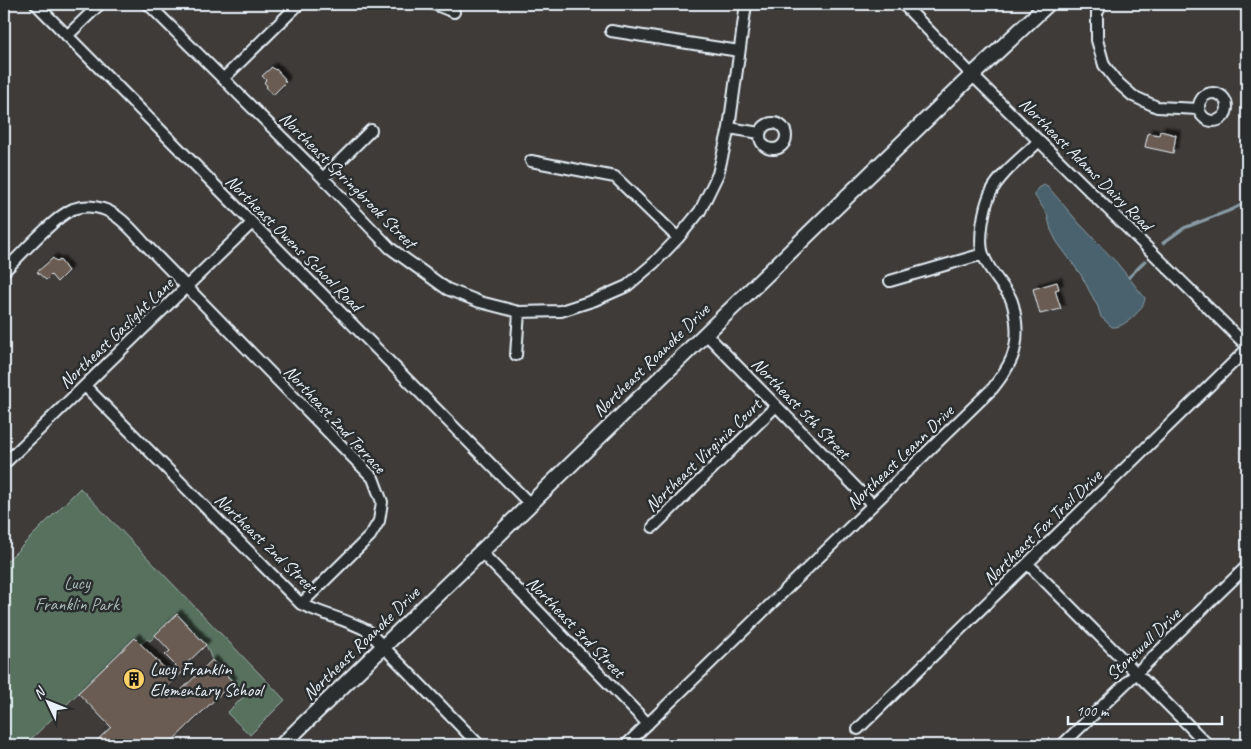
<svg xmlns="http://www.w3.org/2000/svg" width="1251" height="749" font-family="Caveat,sans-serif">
	<defs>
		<filter id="shadow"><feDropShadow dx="4.5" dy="-4.5" stdDeviation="1" flood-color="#0009"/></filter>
	</defs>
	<rect width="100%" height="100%" fill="#3e3b39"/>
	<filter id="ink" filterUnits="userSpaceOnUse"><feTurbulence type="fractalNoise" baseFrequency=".02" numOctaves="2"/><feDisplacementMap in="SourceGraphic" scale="10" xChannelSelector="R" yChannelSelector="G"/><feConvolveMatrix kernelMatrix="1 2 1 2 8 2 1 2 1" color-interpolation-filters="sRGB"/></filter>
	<g filter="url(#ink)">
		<path fill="#58715f" stroke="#a0b1ac" d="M80,488L285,700L250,735L227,713L246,694L212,660L206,645L177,615L150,641L147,639L141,644L135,638L25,745H4V564Z"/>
		<path fill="#49626d" stroke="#899ba5" d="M1044,185L1049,188L1078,222L1117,263L1145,298C1145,309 1123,329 1112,327L1101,317L1098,307L1081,275L1057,242L1051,230L1047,214L1035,196V193L1039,188Z"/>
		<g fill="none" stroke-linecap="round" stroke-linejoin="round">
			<path stroke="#899ba5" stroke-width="3" d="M1163,243L1184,228L1231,210L1247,202
				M1129,277L1145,261"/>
		</g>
		<path fill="#6b5c52" stroke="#e8f1f8" filter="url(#shadow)" d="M272,67L275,70L276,69L285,79L284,80L286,82L273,95L266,87L267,86L264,82L266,80L262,76Z
			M1160,131L1176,135L1173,153L1145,147L1148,133L1159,135Z
			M53,258L57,262L60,260L68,271L57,282L51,275L46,280L37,272Z
			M1057,282L1059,289L1055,290L1061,309L1040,314L1033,289Z
			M177,614L206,645L185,665L187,668L164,690L172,699L212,660L233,682L168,745H92L111,727L78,693L135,638L172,676L179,669L165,655L170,651L155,635Z"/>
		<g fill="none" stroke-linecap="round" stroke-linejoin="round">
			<g stroke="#e8f1f8" stroke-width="14">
				<path id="street" d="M36,4L530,504
					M148,4L323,178L390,248L447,289L480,302L519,312L561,311L595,300L627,286L654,263L678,238L700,211L718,174L729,128L746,4
					M434,4L454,12
					M903,4L972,75L1247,346
					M1102,4L1097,13V40L1104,65L1116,81L1133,96L1157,107L1199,109
					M611,31L739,51
					M67,36L100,4
					M223,79L299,4
					M1199 107a14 14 0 1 1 28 0a14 14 0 1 1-28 0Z
					M760 136a13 13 0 1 1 26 0a13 13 0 1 1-26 0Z
					M729,128L760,133
					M531,161L615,177L678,238
					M323,178L371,130
					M4,271C20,256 54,217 73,209C84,205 99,206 110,212C123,219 134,232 144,243L373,478L382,502L379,521L370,536L301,604
					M890,281L983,254
					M705,333L873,505
					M516,355L519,312
					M85,386L301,604C324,615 346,619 368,631L479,745
					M4,464L251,224
					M653,527L776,406
					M481,552L648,724
					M1028,564L1208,745
					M858,729L1247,349
					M626,745L993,388C1010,366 1019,351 1016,322C1015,314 1014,304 1010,297C1001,283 988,270 983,254C978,240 984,208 990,194C1000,173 1023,157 1039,141
					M1062,745L1247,566"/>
			</g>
			<g stroke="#e8f1f8" stroke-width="18">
				<path id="secondary" d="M282,745L963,84L1048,4"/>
			</g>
			<use href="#street" stroke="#2a2d2e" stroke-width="10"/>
			<use href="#secondary" stroke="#2a2d2e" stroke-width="14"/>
		</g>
	</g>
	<defs>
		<g id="building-disc" transform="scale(1.125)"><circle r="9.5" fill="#ffd166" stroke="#2a2d2e"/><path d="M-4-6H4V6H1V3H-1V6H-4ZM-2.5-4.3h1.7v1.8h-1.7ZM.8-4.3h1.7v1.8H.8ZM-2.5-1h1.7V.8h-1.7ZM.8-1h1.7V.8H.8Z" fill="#111"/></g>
	</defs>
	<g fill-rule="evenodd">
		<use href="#building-disc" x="134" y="679"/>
	</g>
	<g text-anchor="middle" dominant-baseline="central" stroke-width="5" stroke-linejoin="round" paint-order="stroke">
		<g font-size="18" fill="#e8f1f8" stroke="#2a2d2e">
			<text transform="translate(1086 164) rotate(45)">Northeast Adams Dairy Road</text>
			<text transform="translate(348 180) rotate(45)">Northeast Springbrook Street</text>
			<text transform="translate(294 243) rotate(45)">Northeast Owens School Road</text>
			<text transform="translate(116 333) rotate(-44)">Northeast Gaslight Lane</text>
			<text transform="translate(651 360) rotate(-44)">Northeast Roanoke Drive</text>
			<text transform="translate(801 408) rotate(46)">Northeast 5th Street</text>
			<text transform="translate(335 419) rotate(47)">Northeast 2nd Terrace</text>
			<text transform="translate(703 455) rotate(-44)">Northeast Virginia Court</text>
			<text transform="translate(900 457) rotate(-44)">Northeast Leann Drive</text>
			<text transform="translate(1042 527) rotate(-44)">Northeast Fox Trail Drive</text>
			<text transform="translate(266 543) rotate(44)">Northeast 2nd Street</text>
			<text transform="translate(576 627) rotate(46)">Northeast 3rd Street</text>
			<text transform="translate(361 643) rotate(-44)">Northeast Roanoke Drive</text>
			<text transform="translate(1143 644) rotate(-44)">Stonewall Drive</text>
		</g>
		<g font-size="18" fill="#a7b7b3" stroke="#2a2d2e">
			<text x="77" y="583">Lucy<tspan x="77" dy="21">Franklin Park</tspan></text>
		</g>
		<g font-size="18" fill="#e8f1f8" stroke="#2a2d2e" text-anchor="start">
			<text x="150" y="669">Lucy Franklin<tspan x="150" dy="21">Elementary School</tspan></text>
		</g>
	</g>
	<rect width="1251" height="749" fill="none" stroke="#2a2d2e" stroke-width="20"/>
	<rect x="10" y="10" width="1231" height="729" fill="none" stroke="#e8f1f8" stroke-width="2" filter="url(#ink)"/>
	<g transform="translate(48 702) rotate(313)" stroke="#2a2d2e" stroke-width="4" paint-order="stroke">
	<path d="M0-4L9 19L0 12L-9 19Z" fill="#e8f1f8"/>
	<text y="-8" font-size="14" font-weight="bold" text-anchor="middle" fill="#e8f1f8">N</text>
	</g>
	<path d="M1068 716v8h154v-8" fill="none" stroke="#e8f1f8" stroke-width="2.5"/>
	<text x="1076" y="716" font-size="15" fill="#e8f1f8" stroke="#2a2d2e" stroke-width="4" paint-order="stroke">100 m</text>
</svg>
